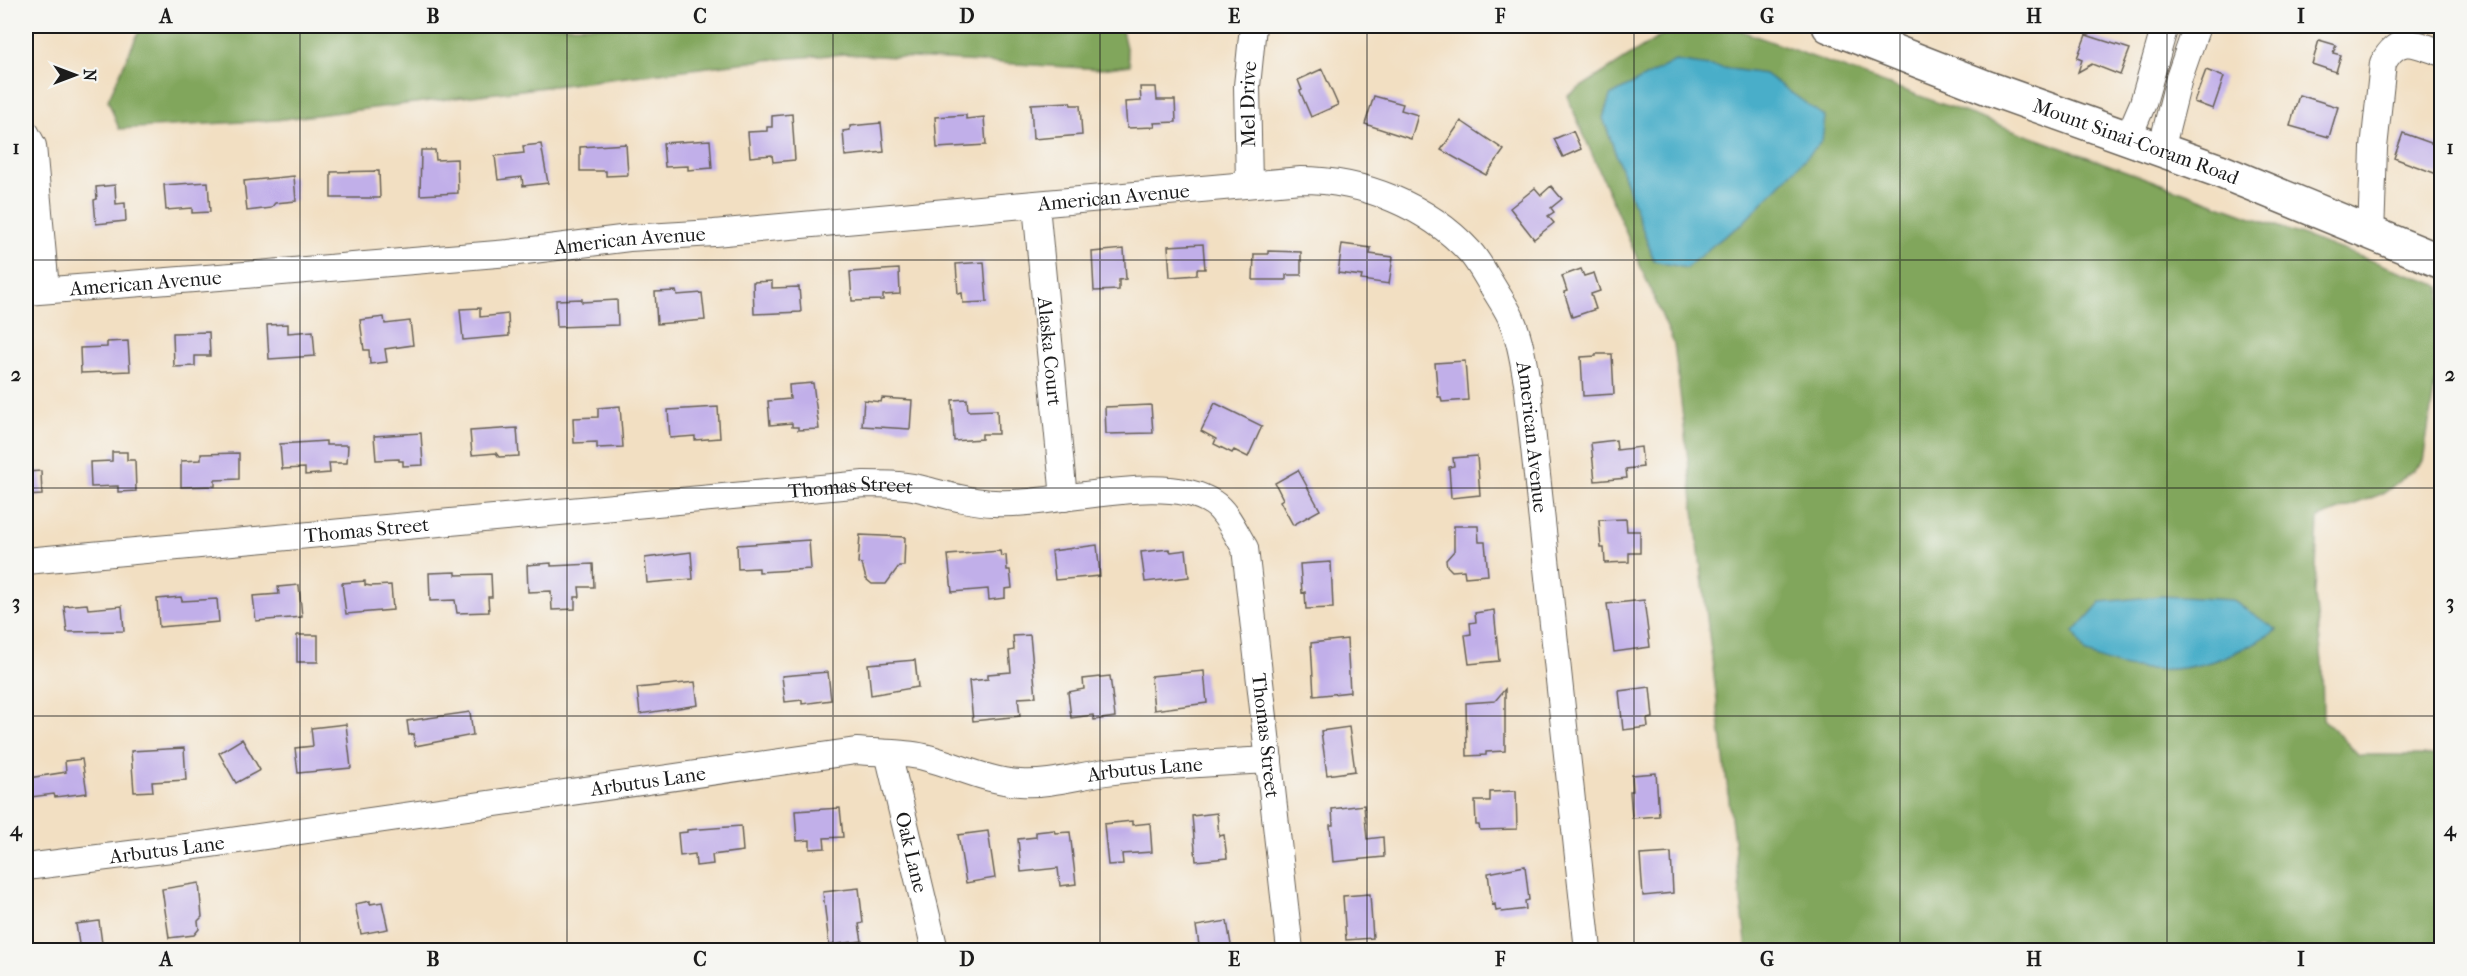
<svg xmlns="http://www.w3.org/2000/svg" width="2467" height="976" font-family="'IM FELL French Canon',serif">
	<rect width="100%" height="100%" fill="#f6f6f2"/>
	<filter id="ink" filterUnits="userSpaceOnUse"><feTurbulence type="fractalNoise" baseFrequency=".0167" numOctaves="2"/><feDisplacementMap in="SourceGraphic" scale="12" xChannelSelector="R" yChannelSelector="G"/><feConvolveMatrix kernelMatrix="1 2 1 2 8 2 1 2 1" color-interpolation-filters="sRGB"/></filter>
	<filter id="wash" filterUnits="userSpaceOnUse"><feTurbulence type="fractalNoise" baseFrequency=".008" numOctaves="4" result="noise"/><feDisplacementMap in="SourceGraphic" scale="24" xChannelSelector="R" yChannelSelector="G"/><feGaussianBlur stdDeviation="1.35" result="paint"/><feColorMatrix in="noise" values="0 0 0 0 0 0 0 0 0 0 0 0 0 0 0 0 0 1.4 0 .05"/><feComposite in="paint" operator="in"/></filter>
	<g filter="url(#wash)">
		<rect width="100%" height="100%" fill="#f2dfc2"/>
		<path fill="#81a65c" stroke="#4e613c" stroke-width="1.5" fill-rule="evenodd" d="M144,26H1121L1130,65L1101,69L845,54L765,60L276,120L119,129L108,100L139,31Z
			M1676,26H1728L2441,286V375L2435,383L2423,462L2384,493L2318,518L2315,596L2322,662L2323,719L2359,755H2441V950H1747L1674,344L1567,96ZM1765,74L1741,225L1718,241Z"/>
		<path fill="#4aaec9" stroke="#336572" stroke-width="1.5" d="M1675,61L1765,74L1825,117L1822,141L1741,225L1718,241L1686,268L1654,261L1603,118L1610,96Z
			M2162,596L2232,600L2277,630C2225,661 2188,676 2126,667C2113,665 2099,658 2086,654L2074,632L2101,602Z"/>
		<g id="blocks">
			<path fill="#c1afe9" d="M2086,35L2130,49L2120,75L2092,64L2078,72L2082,60L2077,58Z
				M2319,40L2336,45L2333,53L2341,55L2336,72L2312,64Z
				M1322,69L1338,105L1311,117L1300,91L1302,90L1298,80Z
				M2206,70L2224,77L2213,109L2194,102Z
				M1140,87H1156L1157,100H1175L1176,122L1154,123L1155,127L1127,128L1125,102L1141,101Z
				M2299,95L2338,107L2329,137L2290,126Z
				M1374,96L1403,104L1401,110L1418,115L1411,139L1365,124Z
				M1070,102L1071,105H1080L1082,135L1033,139L1031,104Z
				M792,114L795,160L773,162L772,155L750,157L748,132L767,131V127H772V116Z
				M966,115V119L984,117L986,145L937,148L935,117Z
				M1461,121L1504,150L1486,175L1441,150Z
				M881,123L884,152L845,156L843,131L850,130V126Z
				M1573,131L1581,149L1563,157L1554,139Z
				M2403,133L2442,147V176L2394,158Z
				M710,140L712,168L688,170V166L665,167L663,143Z
				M541,144L548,183L523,186L522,177L498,180L495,156L524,153L523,146Z
				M626,144L628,175L606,176V171H580V147Z
				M421,150H435L436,160L457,159L458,193L420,195Z
				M379,171L380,198H331V172Z
				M294,176L296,201L275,203L271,208L247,211L244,181Z
				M208,182L210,212L192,213V208L166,210L164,185Z
				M115,185L116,204L125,203L126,221L96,224L94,200L97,199L96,187Z
				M1551,186L1562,199L1551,208L1554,212L1548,216L1554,223L1534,239L1510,208L1535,188L1541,195Z
				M1203,244L1205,269H1197V275L1170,277L1168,246Z
				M1342,244L1371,248L1370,254L1393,257L1389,284L1361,280L1362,276L1338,273Z
				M1124,249L1126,279L1119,280V290L1094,291L1092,252Z
				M1268,251L1301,252V275H1286V280H1253L1254,254H1268Z
				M984,262L987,302L963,303L962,293L958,294L956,264Z
				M899,269L900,294L883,295V300L852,301L850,272Z
				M1581,269L1584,276L1594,273L1600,291L1591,294L1596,309L1572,317L1564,292L1567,291L1562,276Z
				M772,281V288L799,287L801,312L754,314L753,282Z
				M676,291L677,295L702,293L705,320L657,324L655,292Z
				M582,299V302L617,300L618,325L557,327L556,300Z
				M480,308V317L508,314L509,336L463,340L460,309Z
				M384,317L385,324L410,321L413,345L385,349L387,362L370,364L369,350H364L360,320Z
				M288,324V333L313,331L315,356L269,359L267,325Z
				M209,332L210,356H195V366L174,367L173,333Z
				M128,341L130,371L81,373L80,348L107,347V342Z
				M1596,354H1612L1614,394L1583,396L1581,357L1596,356Z
				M1465,361L1468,400L1442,402L1441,397H1438L1435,363Z
				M813,383L819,429L798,430V427H792V423L770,425L768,401L790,399L789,385Z
				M882,398L912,400L910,429L862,426L864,400L881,402Z
				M967,399L968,411L997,410L998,434H982V439L954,441L952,400Z
				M1215,403L1262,426L1248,457L1234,450L1232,453L1214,444L1216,439L1201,431Z
				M1151,405L1153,433L1106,434L1105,407Z
				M620,406L623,447L597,448V442L574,443L573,418L598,417V408Z
				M718,407L720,438L695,440V436L670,438L668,410Z
				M517,428L519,456L499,457L496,453L472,455L470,431Z
				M421,433L423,465L403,466V461H399V459L376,460L374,436Z
				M1616,440L1617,450L1641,447L1643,467L1626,469L1627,478L1595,481L1591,443Z
				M326,441V445H348L347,463H329L330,473L305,475V468L282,469L280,444Z
				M112,452H127V460H135L136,491L118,492V486L91,487L90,462L112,461Z
				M239,453V479L215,480V486L181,487V461L201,460V454Z
				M1477,456L1480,495L1451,498L1449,467L1454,466L1453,458Z
				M1298,470L1320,510L1293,525L1280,501L1283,499L1275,483Z
				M41,471L42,495L26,496V472Z
				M1626,519L1627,531H1640V553H1629V562L1605,563L1604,548H1601L1599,520Z
				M1454,526H1478L1479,542H1485L1488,575L1465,577L1464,570L1452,571L1447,566L1446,560L1454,551Z
				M860,535L905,537L904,566H899L886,584H872L866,579L862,564L858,563Z
				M809,540L811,569L759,572V568L738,569L737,545Z
				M1097,545L1100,576L1055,580L1052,551Z
				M1169,549L1171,552L1186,550L1189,577L1145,582L1141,552Z
				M1000,551L1001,556L1006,555L1007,570H1010L1012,588L1005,589V598L989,600L988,589L952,592L948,555Z
				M691,552L693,579L647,583L645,558Z
				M1331,562L1333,608L1306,609L1305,592L1302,593L1300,564Z
				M551,563V566L593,564L594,587H579L580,597H575V609L552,610L551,591L528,592L527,565Z
				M456,572V575L491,574L492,597H488L489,612L457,613L455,600L430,601L429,573Z
				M365,581V585L371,586L391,585L393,610L346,614L342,583Z
				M299,585L302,617L256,621L253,596L279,594L278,587Z
				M181,597L182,601L217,599L219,622L159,627L157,599Z
				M1644,600L1650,647L1614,652L1607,604Z
				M87,604L88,609L122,606L124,631L67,632L64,606Z
				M1494,610L1499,661L1469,664L1465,635L1471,634L1470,623L1476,622L1475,613Z
				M297,635H318V662H297Z
				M1030,635L1036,697L1018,698L1020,716L973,721L969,681L988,679V674L1011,672L1009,651L1014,650L1013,636Z
				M1347,639L1350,692L1314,696L1311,643Z
				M915,660L918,687L871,695L868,664Z
				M1204,671L1207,703L1154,710L1151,676Z
				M828,672L831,700L802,704V700L785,702L782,676Z
				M1110,676L1115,717L1094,720L1093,715L1071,718L1068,692L1084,689L1083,679Z
				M695,682L698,705L640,714L637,688Z
				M1650,687L1653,718L1647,719L1648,727L1623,730L1619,691Z
				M1505,689V751L1486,752V755L1467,756L1466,703L1495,701Z
				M470,712L473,735L415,746L414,734L409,735L407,721Z
				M346,724L351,768L298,773L295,748L313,746L311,728Z
				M1349,727L1355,771L1327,775L1321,731Z
				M242,739L260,770L236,783L219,753Z
				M184,748L186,780L152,782L153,791L134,792L131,751Z
				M82,759L87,793L55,797L54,794L31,797L29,778L66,772L65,761Z
				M1656,773L1659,816L1632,818L1630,791H1633L1632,775Z
				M1516,791L1517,829L1480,830L1479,825H1476L1475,801H1490V792Z
				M1364,805L1367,839L1383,837L1384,857L1333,862L1330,825H1333L1332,809Z
				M840,808L843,837L824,838L825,848L810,849V840L797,841L795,811Z
				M1217,813L1219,836L1224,835L1227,858L1196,861L1192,816Z
				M1132,821V825L1150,823L1152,852L1122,854L1123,864L1108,865L1104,824Z
				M741,826L743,851L712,855L713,864L696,866L695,854L680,856L678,833L687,832V830Z
				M1054,830L1055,833L1070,832L1076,884L1060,886L1058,868L1021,872L1018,839L1036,837V832Z
				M988,831L995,878L966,883L958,835Z
				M1671,853L1673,893L1643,896L1640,855Z
				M1525,866L1529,900L1525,901L1526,909L1502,912L1501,910L1496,911L1495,904L1492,905L1488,873Z
				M199,883L202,917L198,921L199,929L194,935L169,938L162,889Z
				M859,888L863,923L859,924L862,941L829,945L823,892Z
				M1370,894L1373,938L1346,940L1343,896Z
				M370,901V904L382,902L388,929L361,934L355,904Z
				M99,921L103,951H80L76,924Z
				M1227,921L1232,951H1200L1196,926Z"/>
		</g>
	</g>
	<g filter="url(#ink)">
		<use href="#blocks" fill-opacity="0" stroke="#676056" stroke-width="1.5"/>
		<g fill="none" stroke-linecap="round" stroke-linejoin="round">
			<g stroke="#676056" stroke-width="28">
				<g id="minor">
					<path d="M26,133L33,146L46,289"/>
					<path d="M2128,138L2143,103L2165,26"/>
					<path d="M2161,150L2179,78L2197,26"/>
					<path id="s1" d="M1249,184L1247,86L1253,26"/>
					<path id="s2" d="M1036,205L1064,498"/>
					<path d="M2371,235L2374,148L2383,63C2399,33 2416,44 2442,53"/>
					<path id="s3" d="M26,292L245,275L509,253L629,238L714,233L1301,180C1363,180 1428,206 1470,252C1479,262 1486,276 1493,287C1500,299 1509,311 1513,323C1521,342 1523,362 1527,382L1588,950"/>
					<path id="s4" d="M26,561L864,484C882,484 900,484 918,488C943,494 968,502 994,503C1054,507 1165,470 1213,503C1227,512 1236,534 1245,548L1290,950"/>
					<path id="s5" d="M888,753L935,950"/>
					<path id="s6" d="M26,867L203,845L856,751C878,753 902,752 924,757C956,765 986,781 1020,783C1049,785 1077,776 1106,772C1160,765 1215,763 1269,760"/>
				</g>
			</g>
			<g stroke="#676056" stroke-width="36">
				<g id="major">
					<path id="s7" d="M1829,26L1988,88L2220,171L2442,262"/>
				</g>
			</g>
			<use href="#minor" stroke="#fff" stroke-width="26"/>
			<use href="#major" stroke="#fff" stroke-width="33"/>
		</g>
	</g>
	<path fill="none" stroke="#1c1c1c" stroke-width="1.5" stroke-opacity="0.55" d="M300,26V950M567,26V950M833,26V950M1100,26V950M1367,26V950M1634,26V950M1900,26V950M2167,26V950M26,260H2442M26,488H2442M26,716H2442"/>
	<g text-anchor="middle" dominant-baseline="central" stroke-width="5" stroke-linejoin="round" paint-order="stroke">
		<g font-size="20" fill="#1c1c1c" stroke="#f6f6f2">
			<text stroke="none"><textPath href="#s1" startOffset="80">Mel Drive</textPath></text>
			<text stroke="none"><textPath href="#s7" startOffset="328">Mount Sinai-Coram Road</textPath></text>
			<text stroke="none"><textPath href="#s3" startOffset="1092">American Avenue</textPath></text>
			<text stroke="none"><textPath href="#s3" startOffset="606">American Avenue</textPath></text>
			<text stroke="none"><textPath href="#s3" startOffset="120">American Avenue</textPath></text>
			<text stroke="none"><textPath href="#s2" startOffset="147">Alaska Court</textPath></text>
			<text stroke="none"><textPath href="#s3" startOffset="1668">American Avenue</textPath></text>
			<text stroke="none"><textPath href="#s4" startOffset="828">Thomas Street</textPath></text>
			<text stroke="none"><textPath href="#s4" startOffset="342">Thomas Street</textPath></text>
			<text stroke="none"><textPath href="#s4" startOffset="1440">Thomas Street</textPath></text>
			<text stroke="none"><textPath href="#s6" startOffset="1132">Arbutus Lane</textPath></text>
			<text stroke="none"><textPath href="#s6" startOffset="628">Arbutus Lane</textPath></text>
			<text stroke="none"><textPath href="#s6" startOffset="142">Arbutus Lane</textPath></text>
			<text stroke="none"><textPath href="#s5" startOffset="102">Oak Lane</textPath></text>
		</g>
	</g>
	<rect width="2467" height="976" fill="none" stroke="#f6f6f2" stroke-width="66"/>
	<g transform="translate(75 75) rotate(90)" stroke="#f6f6f2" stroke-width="4.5" paint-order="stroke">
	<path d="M0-4.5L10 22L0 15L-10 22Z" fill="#1c1c1c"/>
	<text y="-9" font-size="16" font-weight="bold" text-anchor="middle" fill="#1c1c1c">N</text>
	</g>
	<rect x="33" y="33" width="2401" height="910" fill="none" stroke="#1c1c1c" stroke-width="2"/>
	<g font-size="20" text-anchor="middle" font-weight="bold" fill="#1c1c1c">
		<text x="166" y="23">A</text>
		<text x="433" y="23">B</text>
		<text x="700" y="23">C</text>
		<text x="967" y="23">D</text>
		<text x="1234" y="23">E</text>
		<text x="1500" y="23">F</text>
		<text x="1767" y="23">G</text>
		<text x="2034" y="23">H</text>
		<text x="2301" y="23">I</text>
		<text x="16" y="154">1</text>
		<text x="2450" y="154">1</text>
		<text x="16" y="381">2</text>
		<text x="2450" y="381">2</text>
		<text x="16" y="609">3</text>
		<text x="2450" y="609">3</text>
		<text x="16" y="836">4</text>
		<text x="2450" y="836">4</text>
		<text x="166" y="966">A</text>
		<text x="433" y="966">B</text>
		<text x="700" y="966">C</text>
		<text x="967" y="966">D</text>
		<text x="1234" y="966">E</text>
		<text x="1500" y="966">F</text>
		<text x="1767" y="966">G</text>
		<text x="2034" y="966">H</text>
		<text x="2301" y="966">I</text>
	</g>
</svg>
